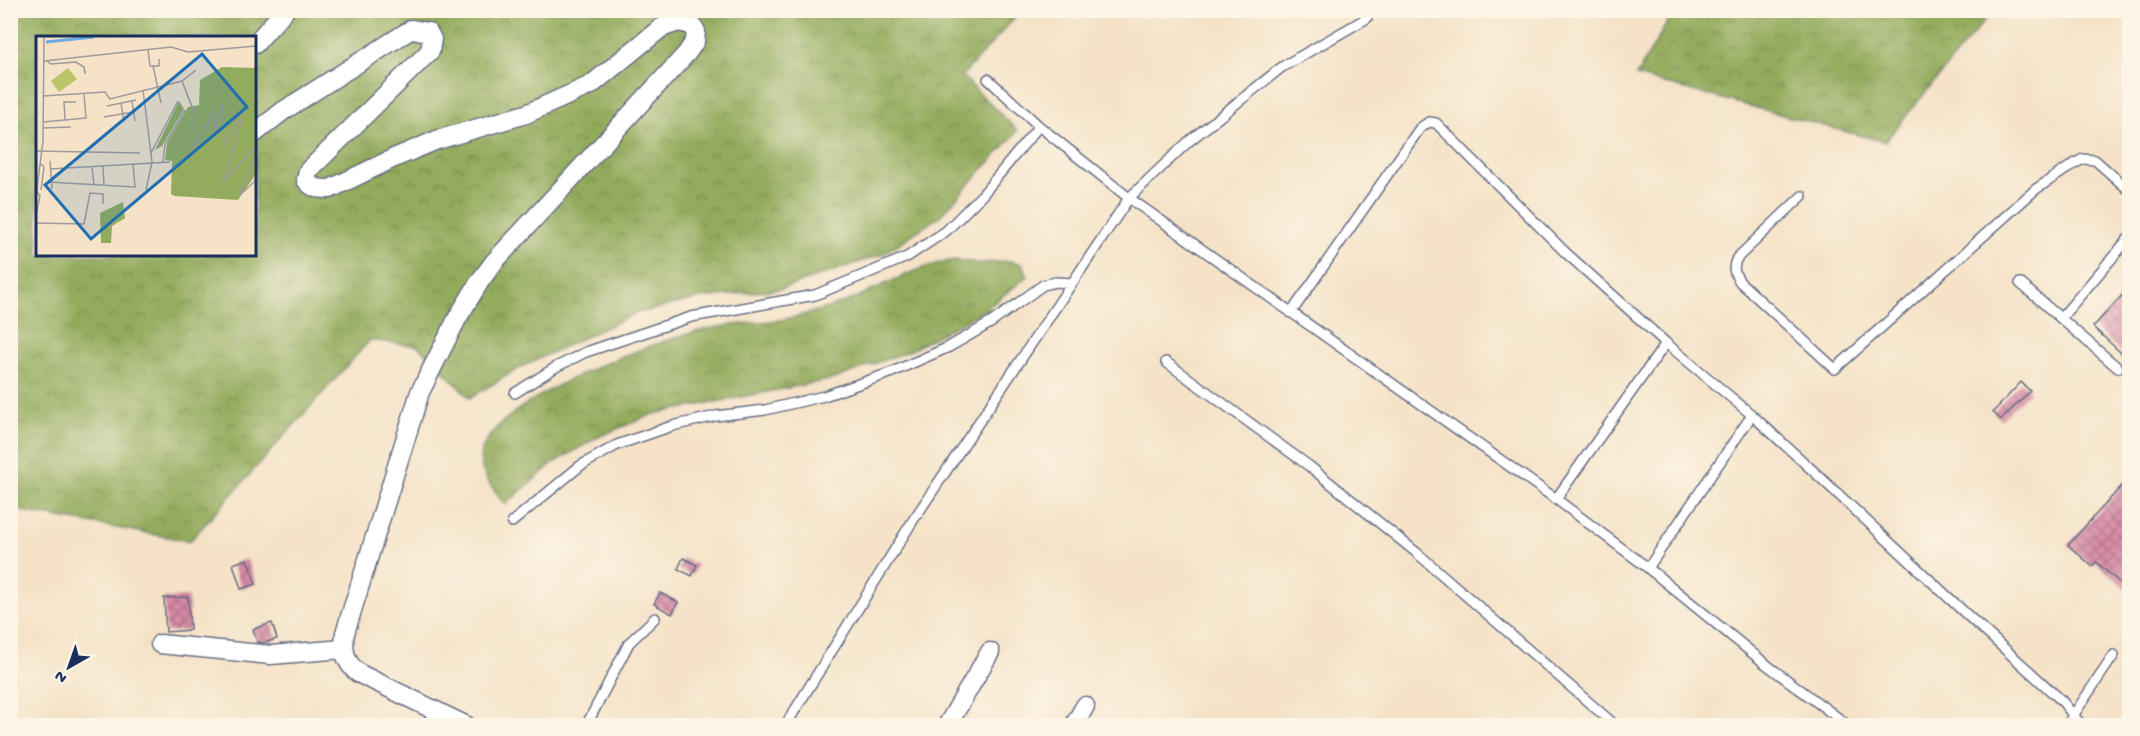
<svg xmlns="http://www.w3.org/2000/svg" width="2140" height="736" font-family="'Gochi Hand',sans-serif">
	<defs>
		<pattern id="forest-crowns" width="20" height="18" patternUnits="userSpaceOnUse" patternTransform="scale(1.5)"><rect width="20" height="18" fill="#93ab5c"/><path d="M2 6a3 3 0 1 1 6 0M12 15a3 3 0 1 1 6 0" fill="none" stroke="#778c4f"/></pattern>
		<pattern id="building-cross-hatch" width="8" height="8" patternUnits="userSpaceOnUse" patternTransform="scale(1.5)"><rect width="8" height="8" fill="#d78aa6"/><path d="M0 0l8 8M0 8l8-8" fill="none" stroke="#ae718a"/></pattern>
	</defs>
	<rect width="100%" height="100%" fill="#fcf5e5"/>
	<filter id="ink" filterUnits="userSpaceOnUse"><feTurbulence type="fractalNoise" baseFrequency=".0167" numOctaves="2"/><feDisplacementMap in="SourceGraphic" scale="12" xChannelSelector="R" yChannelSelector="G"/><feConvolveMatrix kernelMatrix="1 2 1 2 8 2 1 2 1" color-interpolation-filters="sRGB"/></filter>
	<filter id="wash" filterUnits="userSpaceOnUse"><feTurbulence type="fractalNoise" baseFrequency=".008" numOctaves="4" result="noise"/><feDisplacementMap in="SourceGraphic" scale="24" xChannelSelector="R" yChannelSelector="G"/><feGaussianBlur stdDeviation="1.35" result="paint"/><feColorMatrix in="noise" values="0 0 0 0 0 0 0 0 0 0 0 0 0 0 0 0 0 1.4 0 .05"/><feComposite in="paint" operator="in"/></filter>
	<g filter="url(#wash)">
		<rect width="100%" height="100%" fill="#f5e2c7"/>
		<path fill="url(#forest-crowns)" stroke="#576d5d" stroke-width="1.5" fill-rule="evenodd" d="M10,11H1021L962,76L1018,131L940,216L883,254L781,289L701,298L634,314L521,367L470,398L418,346L370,340L190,541L11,509ZM38,38H255V255H38Z
			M1674,11V10L1992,11L1885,142L1636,76Z
			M956,260L979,263L1010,261L1022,264L1028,276L983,311L911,350L834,379L653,414L598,437L552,464L505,505C496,492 476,470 481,453C496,397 659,339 712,328C742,322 773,324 802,315C817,311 832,307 846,302C883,287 916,265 956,260Z"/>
		<g id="blocks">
			<path fill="url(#building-cross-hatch)" d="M2130,287V361L2093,327Z
				M2021,382L2030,391L2001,420L1993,412Z
				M2130,477V592L2096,562L2092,566L2068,545Z
				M683,558L697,565L692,576L678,569Z
				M247,559L256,584L241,589L233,564Z
				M660,593L678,602L672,614L654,604Z
				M188,597L190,630L166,632L164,598Z
				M272,623L277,639L264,643L257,642L253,629Z"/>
		</g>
	</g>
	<g filter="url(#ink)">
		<use href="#blocks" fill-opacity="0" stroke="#676e83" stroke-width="1.5"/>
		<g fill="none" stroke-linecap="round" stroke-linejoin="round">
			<g stroke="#676e83" stroke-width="12">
				<path id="lane" d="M988,79L1039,126L1129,198L1556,499L1648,568L1767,665L1849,726
					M1802,196L1737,258C1732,268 1734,273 1740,282L1835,369L2036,189L2074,164L2083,159L2095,160L2130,191
					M2020,283L2118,368
					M1291,313L1420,128L1429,122L1436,123L1565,252L1666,343L1752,415L1822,479L1965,613L2062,701L2082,726
					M2061,318L2130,237
					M1166,362L1309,466L1417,553L1616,726
					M515,393L556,367L586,352L691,317L815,295L907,257L946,231L983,194L1039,126
					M1556,499L1666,343
					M512,522L580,466L617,445L672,426L716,416L765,410L824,396L890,373L949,347L992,322L1043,285L1056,282L1072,283
					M1648,568L1752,415
					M586,726L629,643L655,618
					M785,726L912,522L1129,198L1188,142L1282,67L1367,18
					M2066,726L2114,655"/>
			</g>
			<g stroke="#676e83" stroke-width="21">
				<path id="street" d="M255,44L285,10
					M255,133L283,111L399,37L412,29L428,32L432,39L430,51L308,171L306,180C312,189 320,189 330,189L394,158L437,140L526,114L591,85L661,28L678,22L692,25L696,31L695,41L687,53L494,262L480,281L458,317L420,392L345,633C343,650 344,661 358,673L467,726
					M160,644L271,655L343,649
					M947,726L990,652
					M1074,726L1085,706"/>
			</g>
			<use href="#lane" stroke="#fff" stroke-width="9"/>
			<use href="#street" stroke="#fff" stroke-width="18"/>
		</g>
	</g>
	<g transform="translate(36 36)">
		<rect width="220" height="220" fill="#f5e2c7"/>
		<path d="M186,31L220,32V138L202,164L139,160L135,158L136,125L129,124L131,107L152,71L163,69L164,44ZM143,65L148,73L126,110L119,114ZM87,166L89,182L76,190L75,207H65L64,177Z" fill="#93ab5c"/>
		<path d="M32,32L41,43L23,56L15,45Z" fill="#bac667"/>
		<path fill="none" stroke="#6baee0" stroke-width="3" d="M10,6L58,1"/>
		<path fill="none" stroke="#9e9a9d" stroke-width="1.5" d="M112,14L114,30H123V23M10,24L15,28L40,26L48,31L49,38V34M8,25L135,11L152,16L221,10M117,30L125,67M146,45L158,76V112L177,77L179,95L187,67L188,109L201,85L206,84L187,146L221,110M107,54L116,126L110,154M7,60L69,56L74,63L146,45L160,34M96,65L99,85M85,67L88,86M71,70L100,64M68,81L97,76M29,84L28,66H40M7,86L50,82L48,58M7,92L35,91M0,115L104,117M115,117L142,65M221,117L203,160L221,143M14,125L16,153M127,126L129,108L149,74M4,127L8,131L5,154M67,130L68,149M56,131L58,149M14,133L134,126M12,146L99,151L97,128M0,160L7,105L8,1M0,179L4,160L1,156M0,187L48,188L54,157L67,158V168"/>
		<path fill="#1f6fb2" fill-opacity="0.15" stroke="#1f6fb2" stroke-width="3" d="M166,18L211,71L55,203L9,149Z"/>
		<rect width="220" height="220" fill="none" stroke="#1b2f5e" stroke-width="3"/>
	</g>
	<rect width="2140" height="736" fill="none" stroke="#fcf5e5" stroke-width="36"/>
	<g transform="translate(69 667) rotate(220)" stroke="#fcf5e5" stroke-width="4.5" paint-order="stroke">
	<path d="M0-4.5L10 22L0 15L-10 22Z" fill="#1b2f5e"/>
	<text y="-9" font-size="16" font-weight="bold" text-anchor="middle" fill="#1b2f5e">N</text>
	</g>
</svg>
